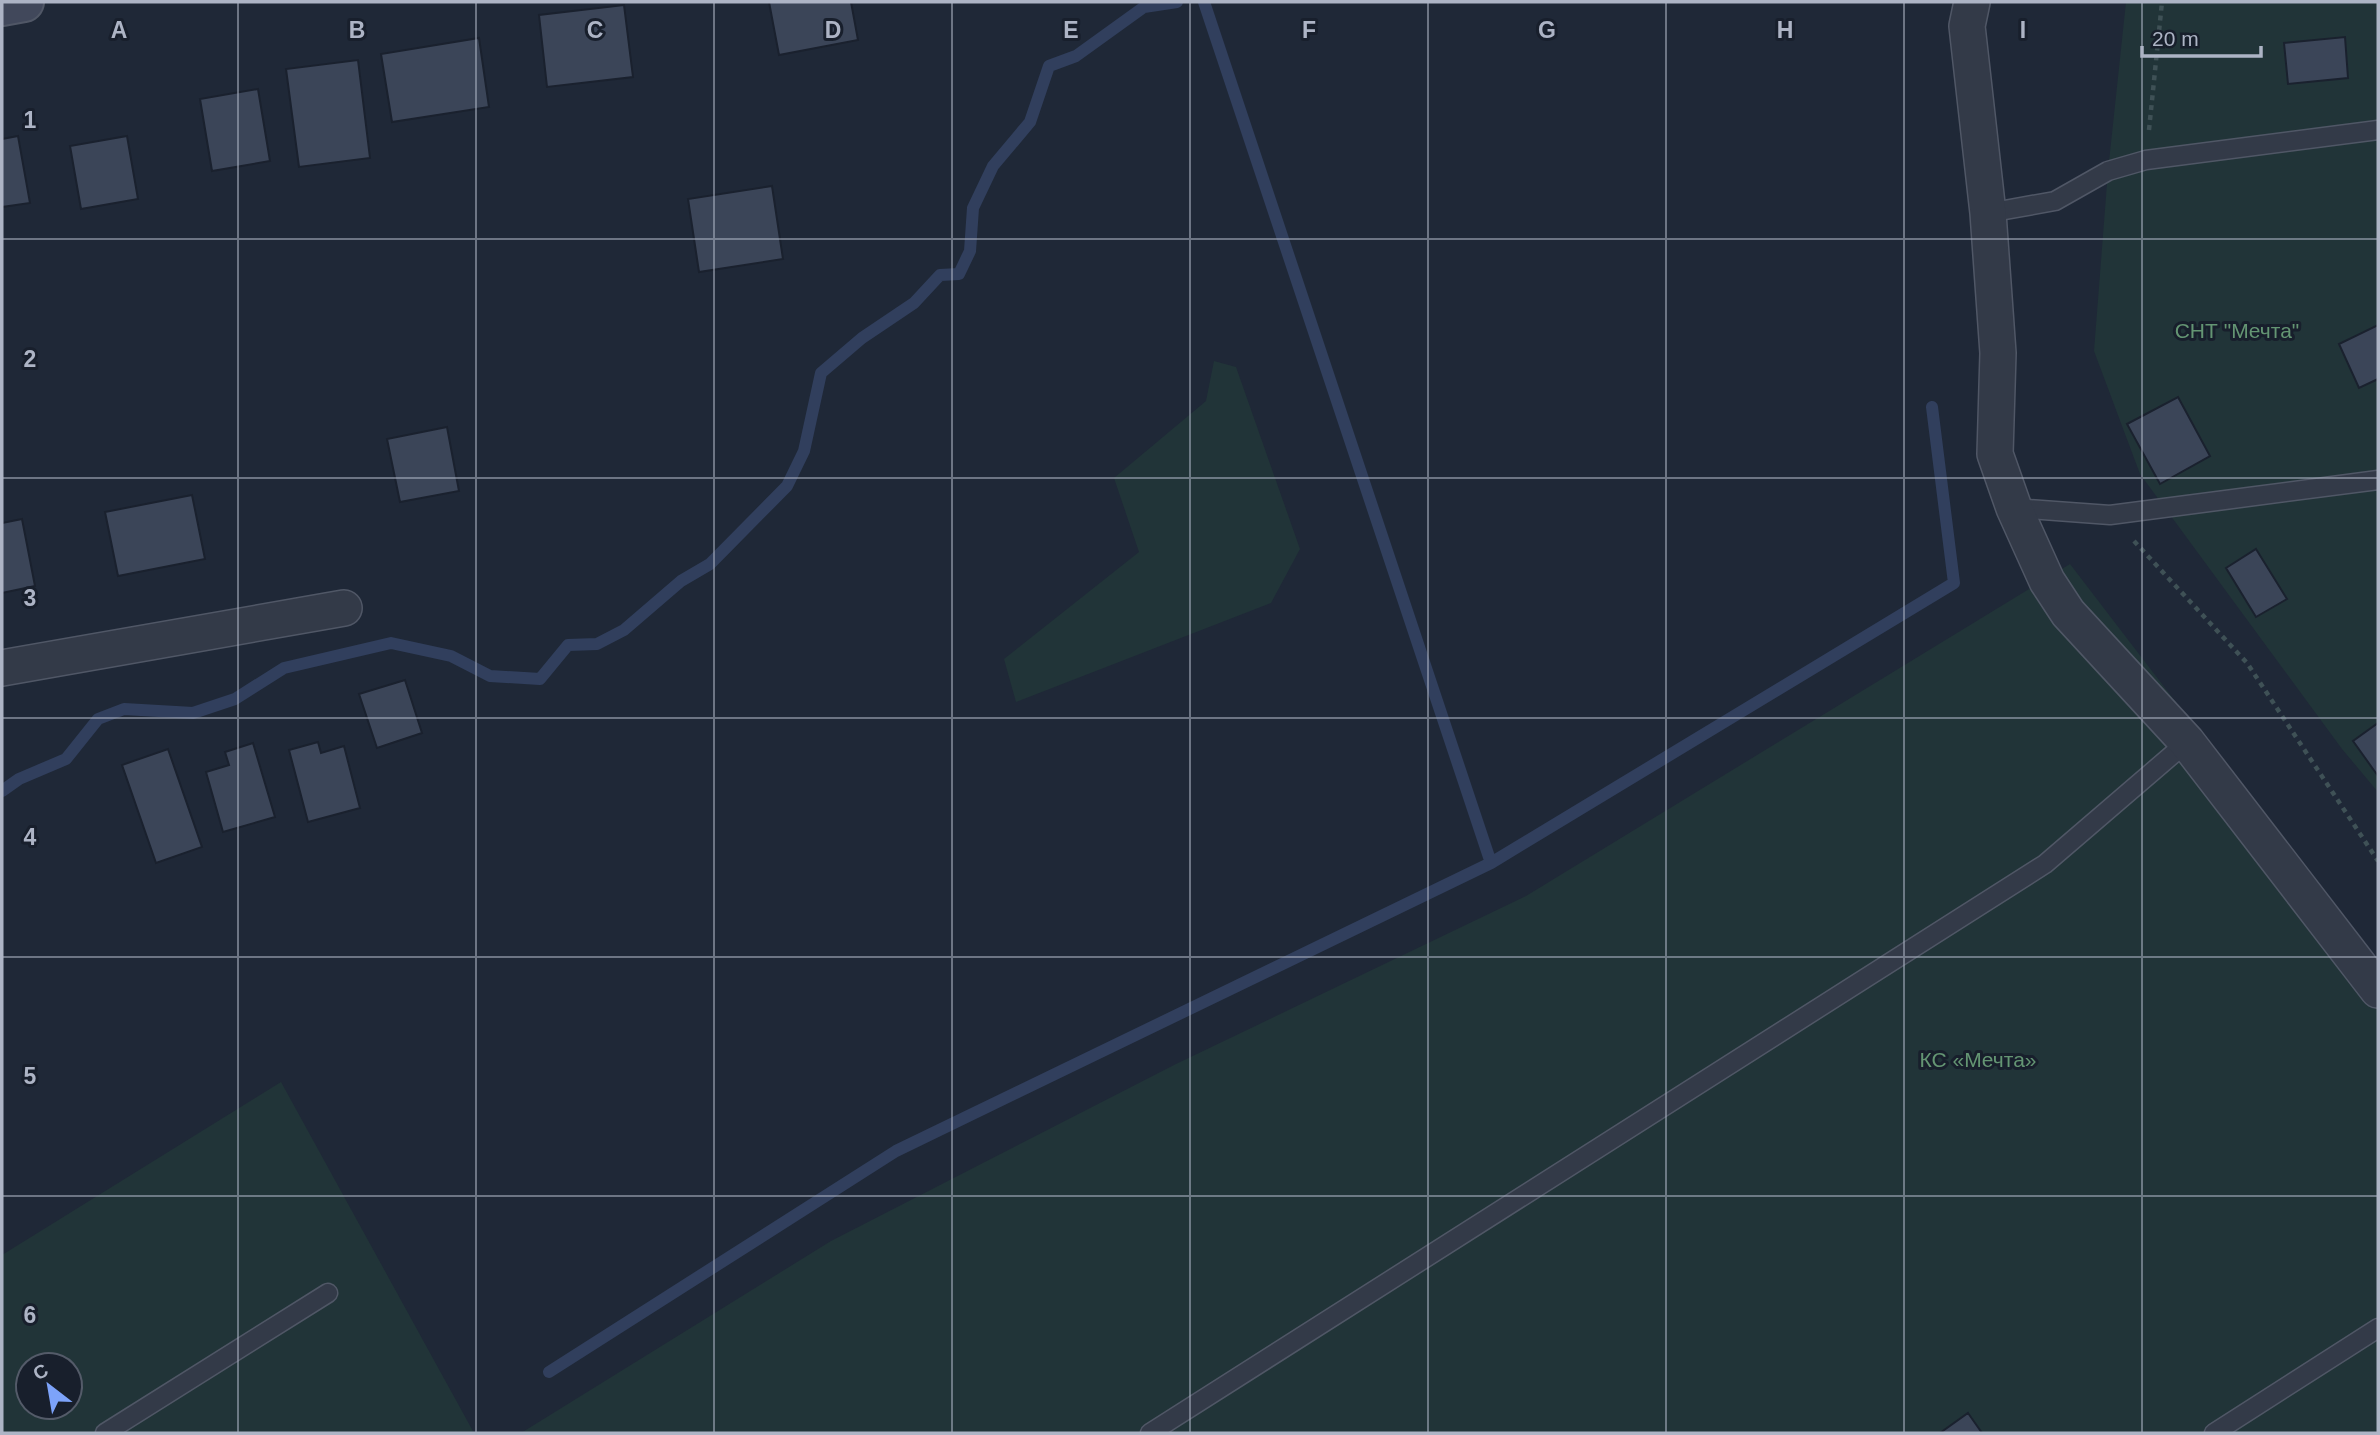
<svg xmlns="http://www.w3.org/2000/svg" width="2380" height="1435" font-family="Arial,sans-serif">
	<rect width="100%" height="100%" fill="#1f2837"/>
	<path fill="#213438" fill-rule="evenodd" d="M2126,2H2378V792L2342,749L2140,474L2094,351L2108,171Z
		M1214,361L1236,367L1300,549L1271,603L1016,702L1004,659L1139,552L1114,478L1206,401Z
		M2070,564L2378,966V1433H521L831,1241L1176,1064L1526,896Z
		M281,1082L474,1433H2V1255ZM28,1365H70V1407H28Z"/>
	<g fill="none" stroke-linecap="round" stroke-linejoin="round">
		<path stroke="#313f5d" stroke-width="12" d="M1204,2L1491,863L1954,583L1932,407
			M2,791L19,779L66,759L98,719L124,709L193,713L235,699L284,668L391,643L451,656L490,676L540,679L568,645L597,644L624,630L681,581L710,564L787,486L804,451L821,373L862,338L914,303L940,275L959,274L970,251L973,208L993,166L1030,122L1049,66L1076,56L1144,7L1177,2
			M549,1372L896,1151L1491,863"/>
	</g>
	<path fill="#3b4558" stroke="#1a212e" stroke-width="2" d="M769,2H851L858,40L779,55Z
		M624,5L633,77L547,87L539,15Z
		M2345,37L2348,78L2288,84L2284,43Z
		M479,38L489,107L392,122L381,54Z
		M358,60L370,158L299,167L286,69Z
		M258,89L270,161L212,171L200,99Z
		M18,136L30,203L2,207V139Z
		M127,136L138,199L81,209L70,146Z
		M772,186L783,259L699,272L688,199Z
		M2378,325V379L2359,388L2339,344Z
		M2178,397L2210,456L2160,484L2127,424Z
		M447,427L459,491L400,502L387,439Z
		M192,495L205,559L118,576L105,512Z
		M22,519L35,586L2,593V523Z
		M2256,549L2287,599L2256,617L2226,568Z
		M405,680L422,733L377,748L359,694Z
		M2378,723V776L2353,741Z
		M318,742L321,753L344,746L360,808L308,822L289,750Z
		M253,743L275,817L223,832L206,772L229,765L225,752Z
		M168,749L202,847L156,863L122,765Z
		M1968,1413L1982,1433H1940Z"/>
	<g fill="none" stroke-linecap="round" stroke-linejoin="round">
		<g stroke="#505766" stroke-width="21">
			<path id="lane" d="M1988,213L2055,201L2108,171L2146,160L2378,130
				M2014,508L2110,515L2378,480
				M105,1433L328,1293
				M1150,1433L2045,864L2187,742
				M2214,1433L2378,1328"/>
		</g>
		<g stroke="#505766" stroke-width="38">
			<path id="street" d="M1972,2L1967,26L1988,213L1998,353L1995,454L2014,508L2047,581L2068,613L2187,742L2378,990
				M2,668L344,608"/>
		</g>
		<g stroke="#505766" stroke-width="42">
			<path id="secondary" d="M2,6L24,2"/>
		</g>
		<path stroke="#3f5156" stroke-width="4.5" stroke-dasharray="5 5" stroke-linecap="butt" d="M2149,130L2162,2
			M2134,541L2247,663L2378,861"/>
		<use href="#lane" stroke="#333a48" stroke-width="18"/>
		<use href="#street" stroke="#333a48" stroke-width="35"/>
		<use href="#secondary" stroke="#41485b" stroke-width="38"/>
	</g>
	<path fill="none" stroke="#adb4c5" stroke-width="2" stroke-opacity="0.55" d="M238,2V1433M476,2V1433M714,2V1433M952,2V1433M1190,2V1433M1428,2V1433M1666,2V1433M1904,2V1433M2142,2V1433M2,239H2378M2,478H2378M2,718H2378M2,957H2378M2,1196H2378"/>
	<g text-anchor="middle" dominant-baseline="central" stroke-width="6" stroke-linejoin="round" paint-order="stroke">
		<g font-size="21" fill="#649573" stroke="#181f2c">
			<text x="2237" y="330">СНТ "Мечта"</text>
			<text x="1978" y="1059">КС «Мечта»</text>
		</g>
	</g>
	<g font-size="23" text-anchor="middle" font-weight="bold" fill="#adb4c5" stroke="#181f2c" stroke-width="6" stroke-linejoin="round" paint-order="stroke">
		<text x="119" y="38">A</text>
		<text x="357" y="38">B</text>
		<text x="595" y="38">C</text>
		<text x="833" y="38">D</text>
		<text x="1071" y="38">E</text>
		<text x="1309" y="38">F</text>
		<text x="1547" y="38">G</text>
		<text x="1785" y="38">H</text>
		<text x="2023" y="38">I</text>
		<text x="30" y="128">1</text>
		<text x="30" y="367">2</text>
		<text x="30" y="606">3</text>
		<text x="30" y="845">4</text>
		<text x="30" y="1084">5</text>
		<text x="30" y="1323">6</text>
	</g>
	<rect width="2380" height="1435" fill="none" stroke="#adb4c5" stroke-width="7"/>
	<g transform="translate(49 1386) rotate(329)"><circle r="33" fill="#181f2c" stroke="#545b69" stroke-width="2"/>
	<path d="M0-5L12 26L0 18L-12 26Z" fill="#7da3fa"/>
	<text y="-10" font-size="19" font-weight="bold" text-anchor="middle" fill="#adb4c5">С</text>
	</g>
	<path d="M2142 46v10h119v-10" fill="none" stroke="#adb4c5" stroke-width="3.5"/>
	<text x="2152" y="46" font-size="21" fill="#adb4c5" stroke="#181f2c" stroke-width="5" paint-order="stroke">20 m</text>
</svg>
